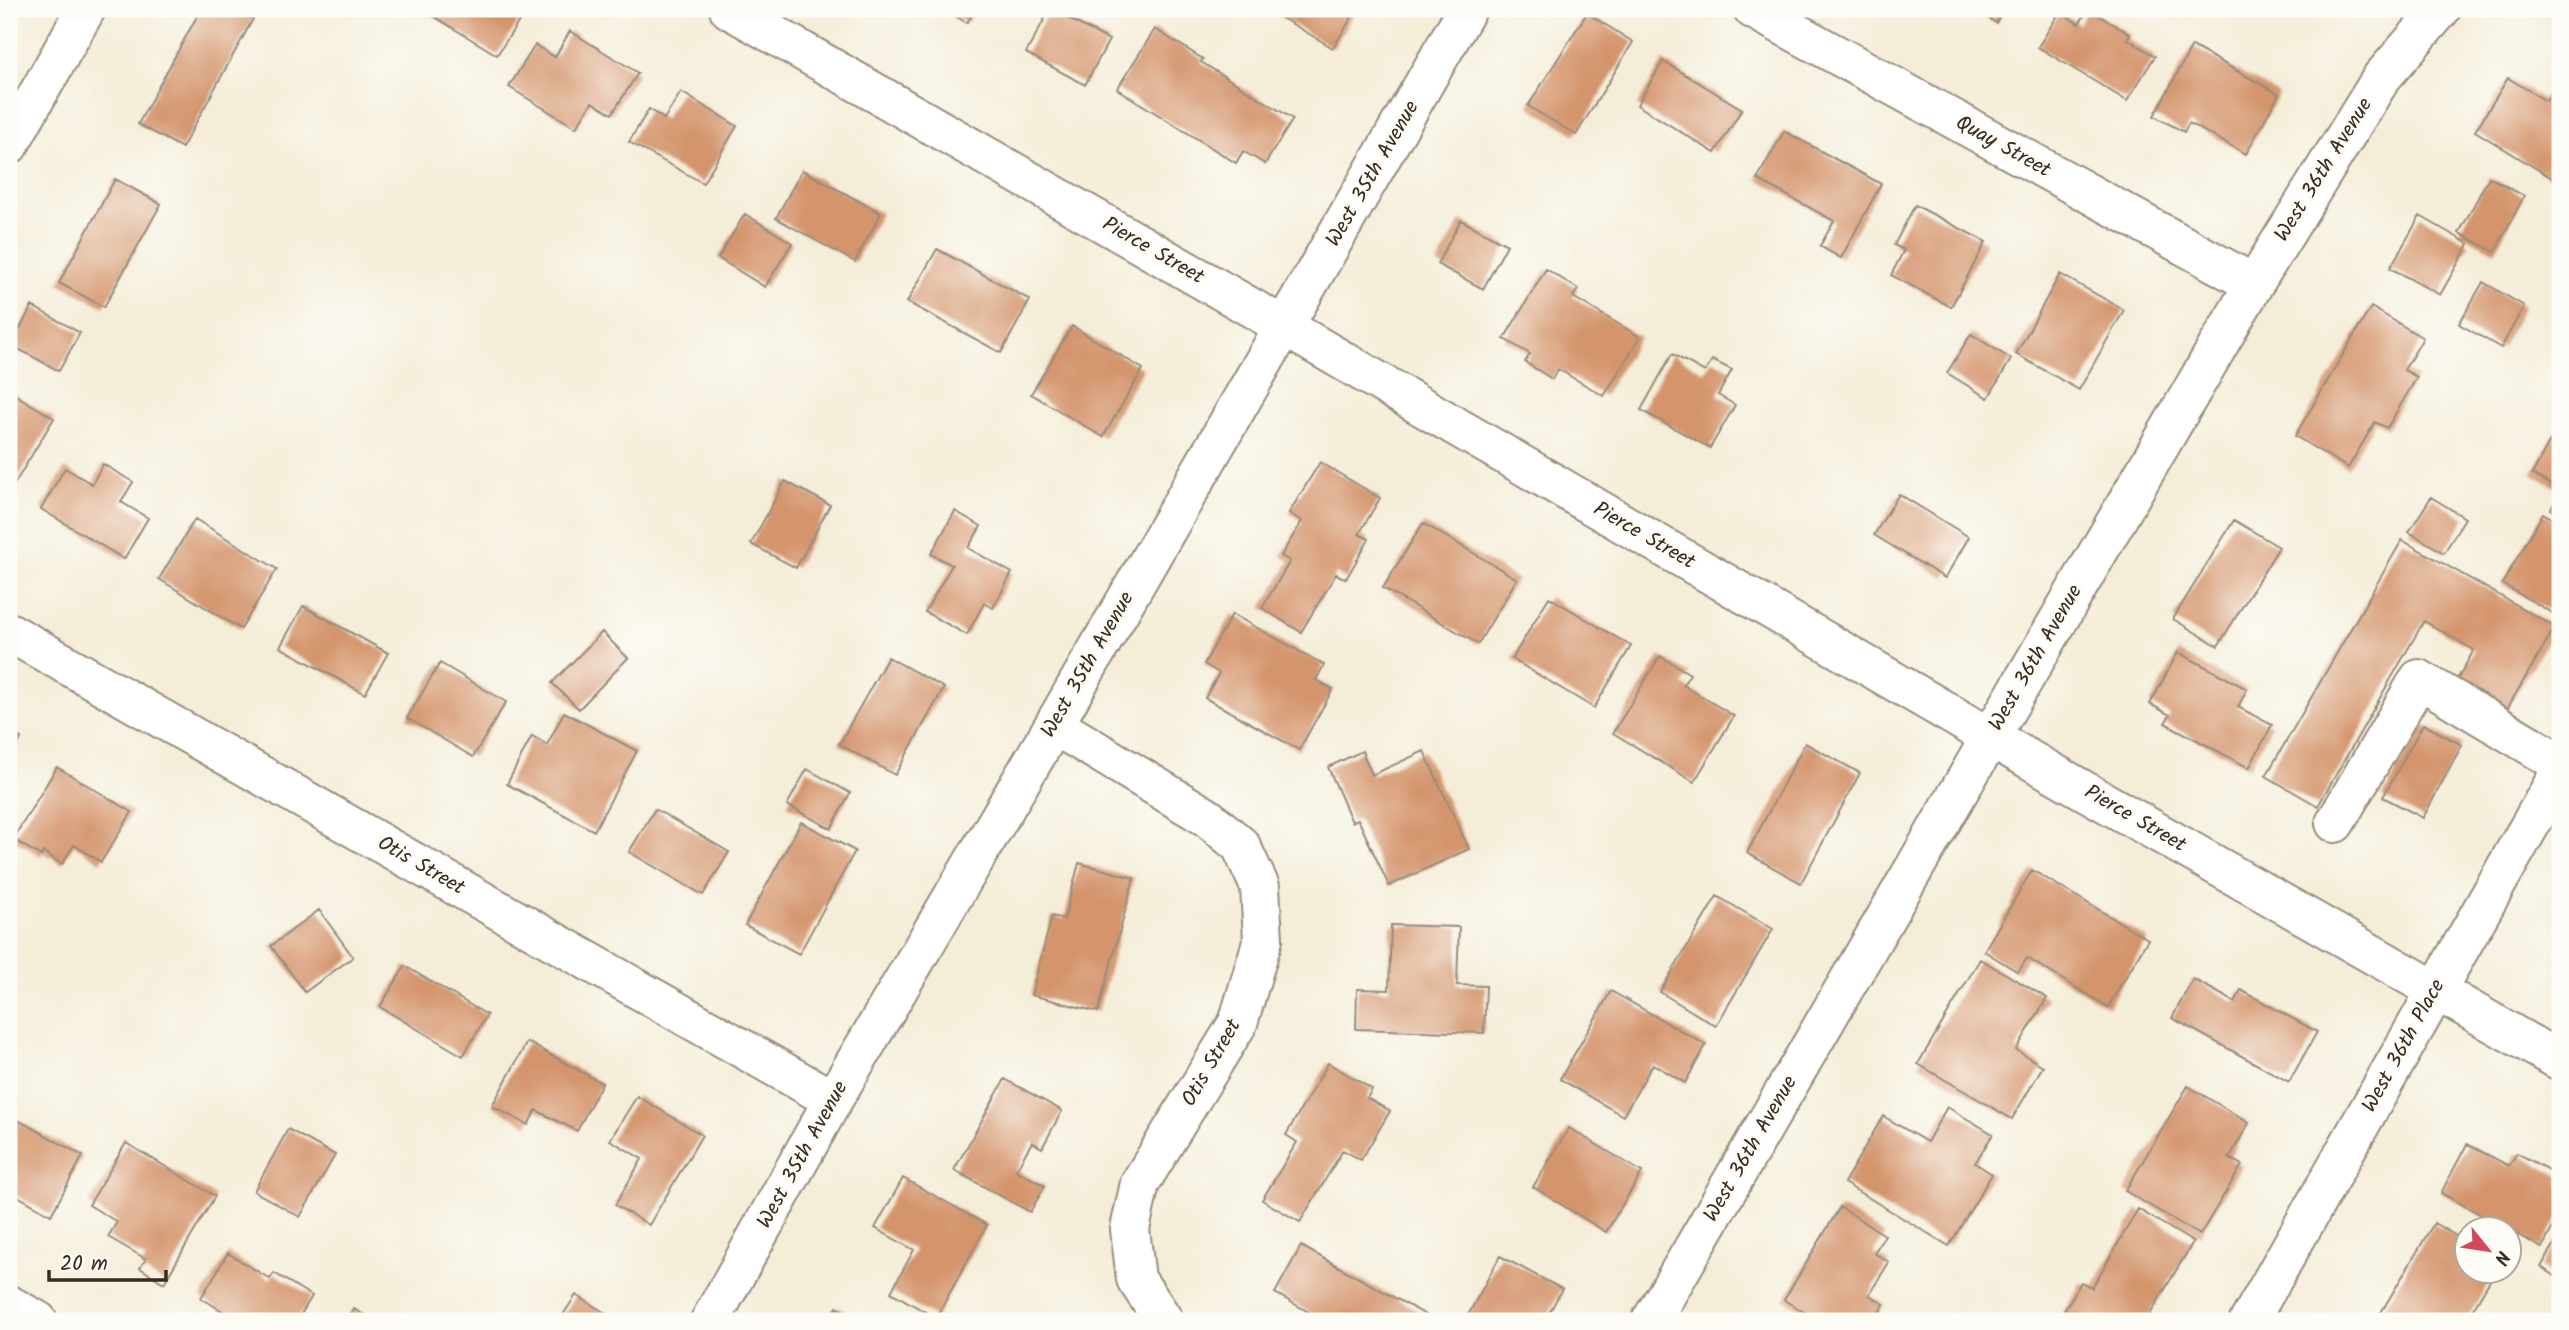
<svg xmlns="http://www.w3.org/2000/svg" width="2569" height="1330" font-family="Kalam,sans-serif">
	<rect width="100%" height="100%" fill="#fdfcf7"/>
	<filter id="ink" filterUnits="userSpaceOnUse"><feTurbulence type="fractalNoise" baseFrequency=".0143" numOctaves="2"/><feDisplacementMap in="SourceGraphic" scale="14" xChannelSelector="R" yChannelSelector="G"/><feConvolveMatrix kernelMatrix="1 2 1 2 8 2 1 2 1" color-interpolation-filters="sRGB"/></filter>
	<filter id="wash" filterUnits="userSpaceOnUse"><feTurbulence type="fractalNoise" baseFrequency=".00686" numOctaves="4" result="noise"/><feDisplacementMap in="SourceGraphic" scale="28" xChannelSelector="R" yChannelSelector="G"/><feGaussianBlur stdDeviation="1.57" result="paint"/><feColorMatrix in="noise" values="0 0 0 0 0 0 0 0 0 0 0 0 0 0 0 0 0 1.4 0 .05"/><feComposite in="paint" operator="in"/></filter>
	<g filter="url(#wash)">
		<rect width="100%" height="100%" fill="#f4edd8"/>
		<g id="blocks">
			<path fill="#d4956d" d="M201,9H234L253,19L182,148L138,124Z
				M422,9H527L497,55Z
				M943,9H975L967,23Z
				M1050,9L1109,40L1085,85L1026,53Z
				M1267,9H1357L1333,48Z
				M1972,9H2004L1996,23Z
				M2088,9L2130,34L2127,39L2155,56L2127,101L2038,47L2060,12L2079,24Z
				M1587,13L1633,42L1576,135L1528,106Z
				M1155,29L1203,59L1201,62L1293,119L1265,164L1243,151L1236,163L1117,89Z
				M570,31L638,73L612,114L592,102L576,128L509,87L535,45L555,57Z
				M2192,46L2279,94L2246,154L2189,123L2184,132L2154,116Z
				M1663,61L1742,109L1715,153L1637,105Z
				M2508,78L2546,101L2560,78V183L2475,131Z
				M681,92L737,126L703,183L629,142L649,109L664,119Z
				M1784,131L1881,184L1841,258L1820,246L1834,221L1757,179Z
				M802,170L881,213L855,262L776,218Z
				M2489,177L2524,196L2495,252L2459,233Z
				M115,179L161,204L104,307L59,283Z
				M1915,205L1986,242L1951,307L1891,275L1904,250L1894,245Z
				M745,214L792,243L765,287L718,258Z
				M2420,216L2469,244L2440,295L2390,268Z
				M1461,220L1507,245L1483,289L1437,264Z
				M937,249L1030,300L1001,353L907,302Z
				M1546,269L1578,289L1573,297L1640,337L1604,396L1558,369L1552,379L1525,362L1530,354L1504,339Z
				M2060,274L2124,310L2079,390L2016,354Z
				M2483,282L2524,306L2501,348L2459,324Z
				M32,306L80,333L59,371L11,345Z
				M2371,307L2423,338L2404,370L2417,377L2387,428L2375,422L2348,468L2295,436Z
				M1072,326L1143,369L1103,437L1031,394Z
				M1971,334L2011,359L1988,398L1947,373Z
				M1672,354L1705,372L1712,360L1732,370L1718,395L1735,405L1710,448L1641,410Z
				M9,391L54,418L9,493Z
				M2560,423V490L2532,474Z
				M1320,462L1380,498L1359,534L1369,539L1346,579L1336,574L1301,632L1262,608L1290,561L1281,556L1302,521L1289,513Z
				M103,464L133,482L121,502L148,518L124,559L41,509L65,468L92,484Z
				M785,481L830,505L796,568L751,544Z
				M2560,491V515L2551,509Z
				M1899,494L1969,537L1945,578L1874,535Z
				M2431,497L2465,518L2444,553L2409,532Z
				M955,511L981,526L968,548L1012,573L993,608L984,603L967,635L925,612L952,565L931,554Z
				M2543,513L2560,523V612L2558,616L2502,584Z
				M195,519L277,569L241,629L159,579Z
				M2234,520L2279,547L2218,646L2173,619Z
				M1423,523L1517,579L1478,644L1383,588Z
				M2402,540L2555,627L2507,709L2457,680L2474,650L2424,621L2318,806L2266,776Z
				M1549,597L1631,646L1594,708L1512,659Z
				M303,606L388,653L365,694L280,647Z
				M1232,614L1324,665L1316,680L1333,689L1299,750L1205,698L1219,673L1204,664Z
				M602,632L628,658L579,709L552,683Z
				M2178,652L2247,689L2238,707L2272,725L2249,768L2165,723L2170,715L2150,704Z
				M1660,656L1690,674L1683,685L1734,716L1694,782L1613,733Z
				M888,657L944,688L895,775L839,744Z
				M440,663L506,702L473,757L407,718Z
				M564,712L637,751L594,831L507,784L532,736L547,745Z
				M2423,724L2462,745L2423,818L2383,797Z
				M9,731L21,738L9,759Z
				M1805,743L1860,773L1801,883L1747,853Z
				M1362,751L1372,775L1424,751L1469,849L1389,886L1358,819L1352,822L1328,767Z
				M57,767L132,812L101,862L74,845L62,864L43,852L41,856L13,839Z
				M807,769L850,793L831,829L787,805Z
				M655,809L729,852L703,895L629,852Z
				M801,822L855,851L799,954L745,925Z
				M1079,863L1134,878L1098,1012L1031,995L1052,916L1064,919Z
				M2032,870L2148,939L2108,1007L2027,958L2018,972L1984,951Z
				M1717,896L1773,929L1716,1026L1660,992Z
				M319,910L353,957L305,992L271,946Z
				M1391,925L1459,927L1457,985L1486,986L1484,1033L1356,1029L1357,989L1389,990Z
				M1980,959L2047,998L2016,1050L2043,1066L2012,1119L1918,1064Z
				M405,966L487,1015L463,1056L380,1007Z
				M2193,979L2235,1002L2241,990L2317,1032L2289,1082L2172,1018Z
				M1611,991L1706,1045L1685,1083L1653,1064L1623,1116L1560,1079Z
				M527,1042L602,1083L577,1131L536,1110L528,1125L492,1106Z
				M1328,1063L1372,1089L1367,1098L1390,1111L1361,1160L1343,1150L1300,1222L1262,1200L1297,1142L1286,1135Z
				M1005,1079L1062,1111L1042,1148L1032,1142L1016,1170L1045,1186L1030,1212L954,1170Z
				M2188,1086L2249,1123L2229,1158L2242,1165L2200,1235L2125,1191Z
				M637,1096L702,1135L649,1225L615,1205L642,1159L610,1140Z
				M1947,1107L1993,1134L1975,1163L1992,1174L1949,1246L1844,1183L1883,1116L1927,1142Z
				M9,1115L83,1156L51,1215L9,1191Z
				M1569,1128L1642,1172L1606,1232L1533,1187Z
				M288,1129L335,1155L300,1217L254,1191Z
				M126,1143L215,1196L164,1283L140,1268L146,1259L108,1237L117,1222L89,1205Z
				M2467,1144L2509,1166L2517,1153L2560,1176V1214L2542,1248L2441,1193Z
				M903,1178L987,1225L936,1318L891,1292L914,1250L875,1228Z
				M1840,1207L1885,1235L1874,1253L1889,1262L1869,1295L1884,1304L1874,1321H1819L1784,1300Z
				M2138,1209L2193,1242L2146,1321H2077L2063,1313L2081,1282L2092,1288Z
				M2434,1223L2468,1243V1270H2496L2466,1321H2376Z
				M2560,1235V1279L2541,1267Z
				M1301,1246L1426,1315L1422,1321H1325L1275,1293Z
				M228,1253L270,1279L274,1273L312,1296L297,1321H239L201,1298Z
				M1500,1256L1562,1289L1545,1321H1465Z
				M576,1295L610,1316L606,1321H559Z
				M837,1307L860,1321H828Z
				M354,1309L374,1321H346Z"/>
		</g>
	</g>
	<g filter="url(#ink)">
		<use href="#blocks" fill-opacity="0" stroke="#988c7b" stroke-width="2"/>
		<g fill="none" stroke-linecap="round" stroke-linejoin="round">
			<g stroke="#988c7b" stroke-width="42">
				<path id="minor" d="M729,9L1285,327L1990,737L2560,1061
					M1753,9L2254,284
					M9,145L86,9
					M9,632L833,1100
					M1054,725L1208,818L1241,846L1260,887L1263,939L1238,1023L1140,1183L1130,1229L1136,1279L1164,1321
					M2335,823L2419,679L2560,763
					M9,1305L38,1321
					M710,1321L833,1100L1054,725L1467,9
					M1651,1321L2254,284L2382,77L2441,9
					M2249,1321L2560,772"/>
			</g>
			<use href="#minor" stroke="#fff" stroke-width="38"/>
		</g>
	</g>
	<g text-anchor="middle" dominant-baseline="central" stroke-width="7" stroke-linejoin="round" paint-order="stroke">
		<g font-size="21" fill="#3b2a1e" stroke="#fdfcf7">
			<text transform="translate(2003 147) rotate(29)">Quay Street</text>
			<text transform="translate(2324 170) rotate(-58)">West 36th Avenue</text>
			<text transform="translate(1373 174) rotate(-60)">West 35th Avenue</text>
			<text transform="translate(1153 251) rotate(30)">Pierce Street</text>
			<text transform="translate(1644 536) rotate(30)">Pierce Street</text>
			<text transform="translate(2036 658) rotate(-60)">West 36th Avenue</text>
			<text transform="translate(1088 665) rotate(-60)">West 35th Avenue</text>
			<text transform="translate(2135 819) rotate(30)">Pierce Street</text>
			<text transform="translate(421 866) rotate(30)">Otis Street</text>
			<text transform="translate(2404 1046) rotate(-61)">West 36th Place</text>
			<text transform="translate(1212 1063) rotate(-60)">Otis Street</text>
			<text transform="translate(1751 1149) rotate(-60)">West 36th Avenue</text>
			<text transform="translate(803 1155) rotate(-61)">West 35th Avenue</text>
		</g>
	</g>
	<rect width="2569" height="1330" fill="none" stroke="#fdfcf7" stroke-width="35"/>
	<g transform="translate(2488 1250) rotate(120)"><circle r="33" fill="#fdfcf7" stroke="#afa8a0" stroke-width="2"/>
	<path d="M0-5L12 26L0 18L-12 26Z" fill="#d1495b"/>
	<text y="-10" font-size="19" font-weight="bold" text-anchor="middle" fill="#3b2a1e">N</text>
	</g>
	<path d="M49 1270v10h117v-10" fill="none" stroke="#3b2a1e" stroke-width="3.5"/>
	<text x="60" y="1270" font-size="21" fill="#3b2a1e" stroke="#fdfcf7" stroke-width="5" paint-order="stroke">20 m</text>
</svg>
